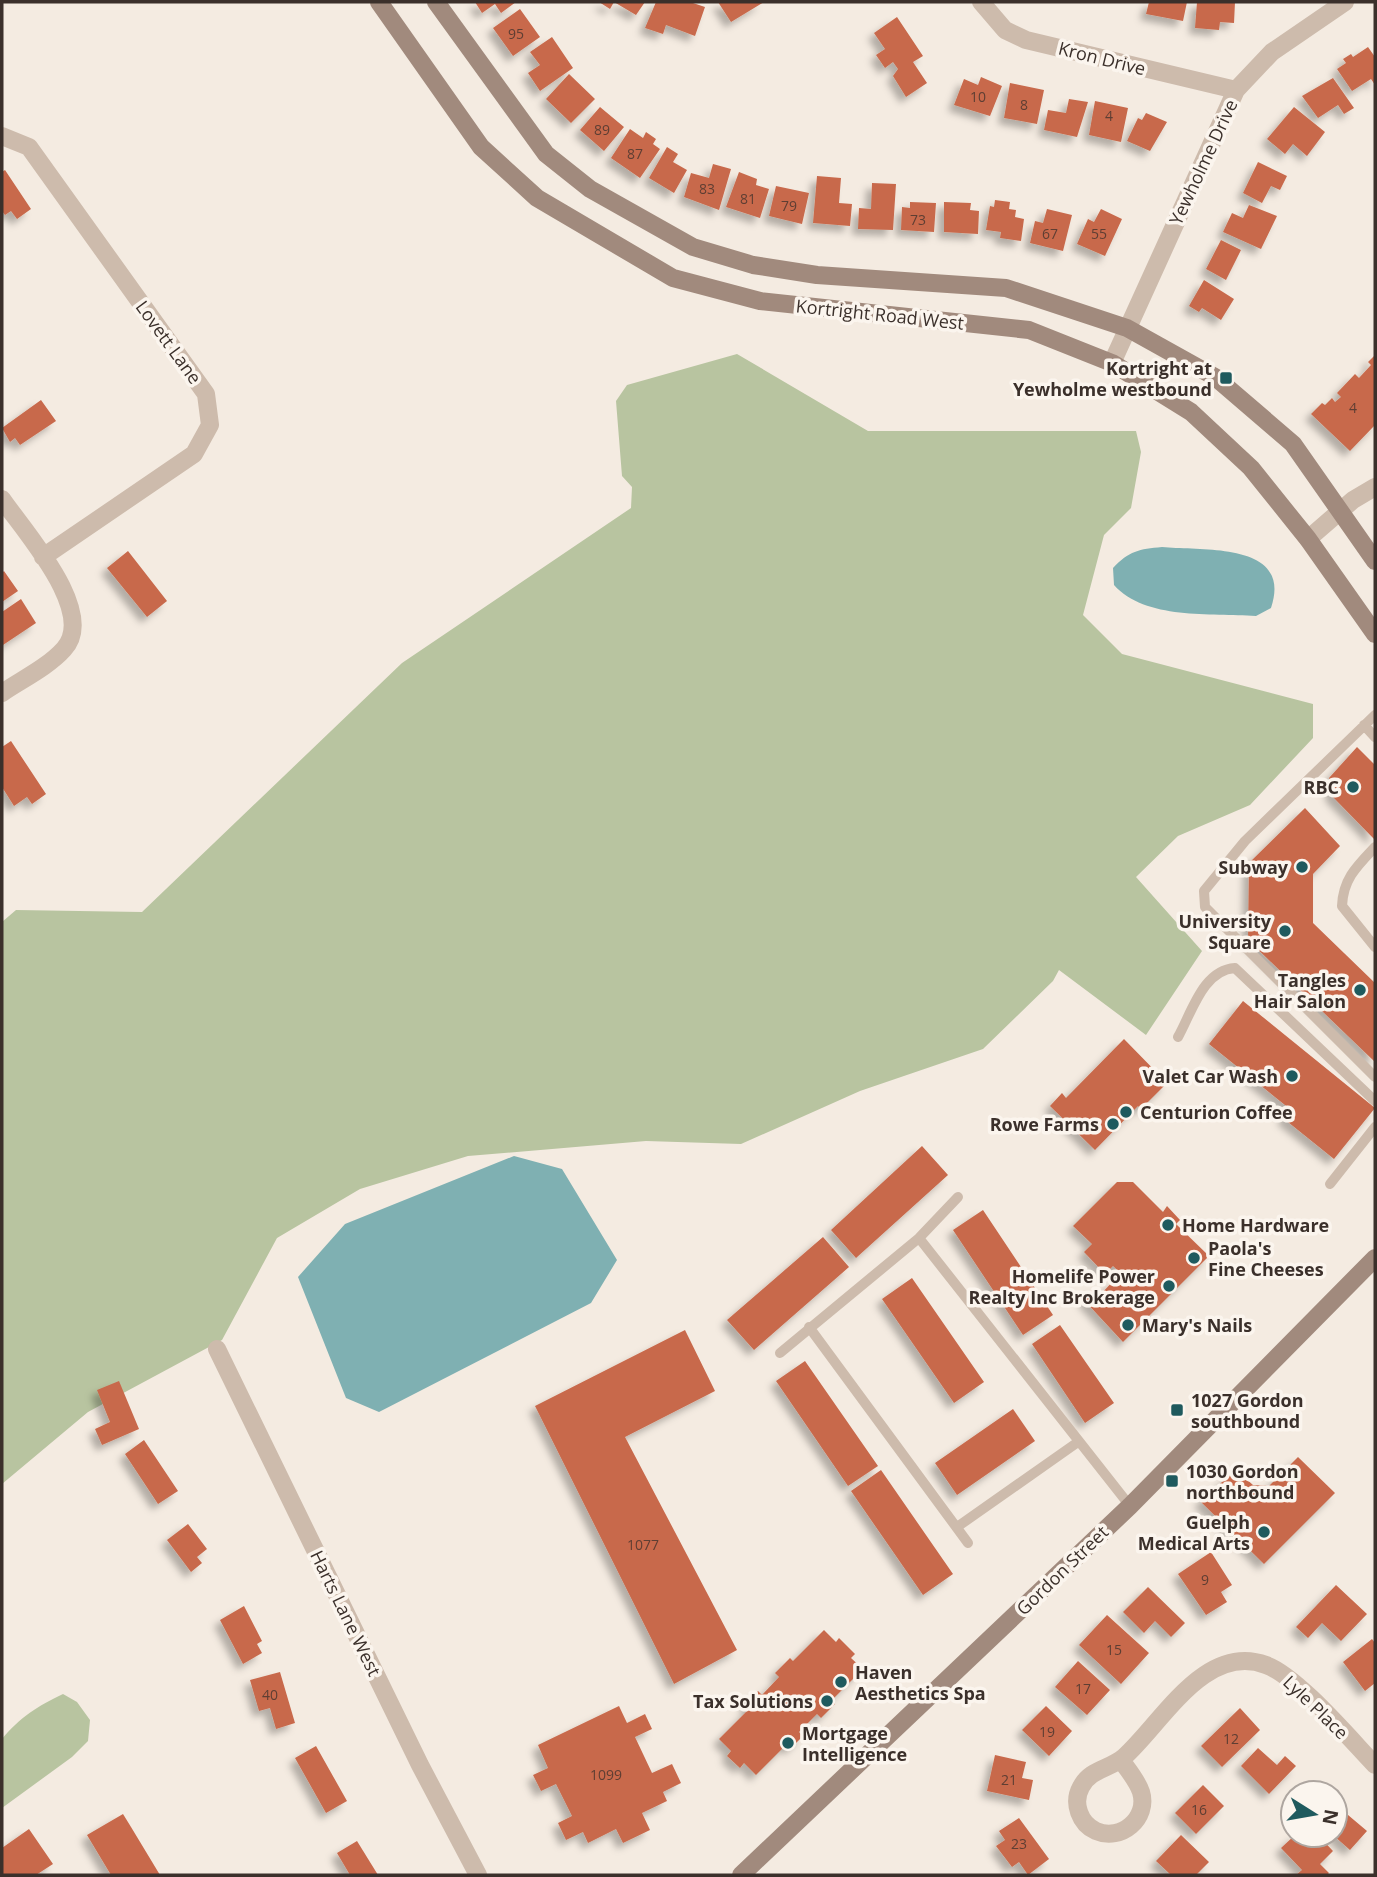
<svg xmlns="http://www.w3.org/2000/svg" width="1377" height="1877" font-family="'Open Sans',sans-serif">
	<defs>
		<filter id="shadow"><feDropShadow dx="-6" dy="6" stdDeviation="3.5" flood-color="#0004"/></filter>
	</defs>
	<rect width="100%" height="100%" fill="#f4ebe1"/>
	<path fill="#b8c4a0" d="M737,354L868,431H1136L1141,452L1131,508L1104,535L1083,615L1122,654L1313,704V738L1250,805L1178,836L1136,877L1202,951L1146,1035L1059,970L1053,981L983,1049L860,1091L741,1144L646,1141L468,1156L360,1189L277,1238L222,1340L88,1412L2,1484V922L16,910L142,912L402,663L631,508L632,487L622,476L616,401L627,385Z
		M63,1694L77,1702L90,1720L88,1741L72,1757L2,1808V1739C20,1717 38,1706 63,1694Z"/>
	<path fill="#7fb0b2" d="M1162,547C1205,551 1293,542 1271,608L1256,616C1211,613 1145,620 1114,585L1113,568C1129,551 1139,549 1162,547Z
		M514,1156L562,1169L617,1260L591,1303L379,1412L346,1398L298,1277L345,1224Z"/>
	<path fill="#c8694b" filter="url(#shadow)" d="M475,2H516L501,13L495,4L482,13Z
		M599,2H645L636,15L614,2L610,9Z
		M656,2H690L705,7L695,36L666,25L663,34L645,28Z
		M718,2H764L731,22Z
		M1149,2H1187L1183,21L1146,14Z
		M1197,2H1235L1234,23L1220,22L1219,30L1195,28Z
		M520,9L540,37L513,56L493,28Z
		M897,17L923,56L913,62L927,83L906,97L893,76L898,69L893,62L885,68L876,55L885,49L874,33Z
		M552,37L573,68L540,91L528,73L540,65L530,52Z
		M1368,47L1375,57V85L1371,79L1352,91L1337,69L1346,63L1343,59L1351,54L1353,57Z
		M569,74L595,99L571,123L546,99Z
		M981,77L1002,86L990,116L954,105L964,79L978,85Z
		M1333,78L1354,108L1344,114L1338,105L1318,118L1302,96Z
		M1010,83L1044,90L1037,124L1004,118Z
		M1069,99L1088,102L1077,137L1044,130L1048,110L1066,113Z
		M1095,101L1128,108L1121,142L1089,135Z
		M600,107L624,127L604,151L580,130Z
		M1294,107L1325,132L1307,156L1293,144L1285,154L1267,139Z
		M1146,113L1167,122L1150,151L1127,141L1138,118L1142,120Z
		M630,129L643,138L646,132L656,139L653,144L660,149L640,178L611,158Z
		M667,147L678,154L673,162L687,170L674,193L649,178Z
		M1258,162L1287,176L1280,190L1271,186L1262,203L1243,193Z
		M713,164L731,169L719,210L684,197L691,173L709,178Z
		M5,170L31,209L17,219L11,211L5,215L2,211V172Z
		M739,172L757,179L756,185L769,189L760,218L726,207Z
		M817,176L841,178L839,203L852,204L850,226L813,223Z
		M872,183L896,184L893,230L858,229L859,208L871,209Z
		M776,186L809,193L802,224L769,216Z
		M995,200L1010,202L1009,209L1016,210L1015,217L1024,219L1021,241L1000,238L1001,232L986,230L990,206L994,207Z
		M910,202L936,203L934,232L901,230L902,207L910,208Z
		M944,202L971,203L970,210L979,211L978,234L944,232Z
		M1249,205L1277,216L1261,249L1223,232L1232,213L1243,218Z
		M1047,209L1072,215L1063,251L1030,243L1035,221L1043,223Z
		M1101,209L1122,219L1105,256L1077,244L1088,219L1094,222Z
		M1221,240L1241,250L1226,280L1206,269Z
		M1204,280L1234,299L1221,320L1202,308L1199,312L1189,306Z
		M1375,355V425L1350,451L1311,414L1322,403L1325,405L1332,398L1335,402L1341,397L1337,393L1355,374L1359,378L1371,365L1368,362Z
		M41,400L56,421L20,445L15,438L10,442L2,428Z
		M128,551L167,601L147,617L107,568Z
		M4,571L18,591L2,602V573Z
		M21,599L36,623L3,645L2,612Z
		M11,741L46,794L32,804L27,797L14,806L2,787V747Z
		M1357,747L1375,765L1374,839L1332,796L1329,778Z
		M1305,808L1340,846L1313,874V923L1375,983V1062L1248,940L1249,863Z
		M1243,1001L1375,1108L1334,1159L1283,1118L1290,1109L1209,1044Z
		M1124,1039L1167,1083L1141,1109L1138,1106L1095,1150L1050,1106L1062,1093L1066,1098Z
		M922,1146L948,1175L856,1258L831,1230Z
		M1117,1182H1133L1163,1212L1167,1206L1180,1220L1176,1224L1209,1256L1123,1342L1084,1300L1094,1287L1101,1294L1114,1280L1121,1285L1127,1279L1113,1266L1105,1274L1084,1252L1092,1244L1073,1226Z
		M983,1210L1053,1315L1023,1335L953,1230Z
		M823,1237L849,1267L754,1350L727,1320Z
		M912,1278L984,1382L954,1403L882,1299Z
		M1060,1325L1114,1403L1085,1423L1032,1344Z
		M685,1330L715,1391L625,1437L737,1650L674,1684L535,1406Z
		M805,1361L878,1466L848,1486L776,1381Z
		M119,1381L139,1429L102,1445L95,1429L110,1422L97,1390Z
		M1013,1409L1035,1441L957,1495L935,1463Z
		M144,1440L178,1491L158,1504L125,1454Z
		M1298,1457L1335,1493L1264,1564L1200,1501L1236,1470L1253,1485L1269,1486Z
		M881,1470L953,1574L923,1595L851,1491Z
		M188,1524L207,1549L197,1557L202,1563L191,1572L167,1540Z
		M1211,1552L1232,1585L1221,1592L1227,1602L1206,1615L1178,1574Z
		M1336,1585L1367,1614L1341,1641L1322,1623L1308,1638L1296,1627Z
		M1148,1587L1185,1623L1171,1637L1155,1621L1144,1633L1123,1612Z
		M244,1606L262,1641L257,1644L262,1653L243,1664L220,1620Z
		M1107,1615L1149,1653L1121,1684L1079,1645Z
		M824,1630L836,1642L839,1638L855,1654L851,1658L863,1669L832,1700L835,1704L821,1718L817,1714L799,1732L803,1736L790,1749L786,1745L756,1775L744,1763L740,1768L727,1756L731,1751L719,1739L749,1709L745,1705L758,1691L762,1695L779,1677L775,1673L790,1658L793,1661Z
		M1372,1639L1375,1643V1683L1365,1691L1343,1662Z
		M1078,1661L1110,1690L1087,1715L1055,1687Z
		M280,1672L295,1723L276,1729L270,1708L259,1711L250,1680Z
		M619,1706L627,1723L645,1714L652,1729L635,1737L652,1773L672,1764L681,1783L663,1792L667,1801L642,1813L650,1830L623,1843L616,1829L588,1843L583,1832L566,1840L558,1823L572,1816L556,1784L541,1791L533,1775L548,1768L538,1745Z
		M1046,1706L1072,1731L1049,1756L1022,1730Z
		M1240,1708L1260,1730L1222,1767L1201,1746Z
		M316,1746L347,1801L326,1813L295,1758Z
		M1258,1748L1277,1765L1285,1756L1296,1766L1269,1794L1241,1766Z
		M995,1755L1026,1762L1022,1778L1033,1780L1029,1800L987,1791Z
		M1203,1785L1224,1806L1196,1834L1175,1813Z
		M1335,1804L1367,1831L1350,1850L1333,1835Z
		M123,1814L131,1827L160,1875H111L87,1835Z
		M1019,1818L1049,1859L1028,1875L1019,1862L1012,1867L996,1846L1005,1840L999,1831Z
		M29,1829L53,1864L36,1875H2V1848Z
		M1181,1835L1209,1862L1196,1875H1171L1156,1861Z
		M1295,1835H1318L1333,1851L1320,1864L1329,1873L1327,1875H1296L1302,1870L1281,1848Z
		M357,1841L378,1875H350L337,1853Z"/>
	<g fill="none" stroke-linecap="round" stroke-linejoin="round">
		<path stroke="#cdbbac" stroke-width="10" d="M1375,715L1245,841L1204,891L1205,907L1375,1077
			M1364,725L1375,737
			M1375,847C1357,866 1343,879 1342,906L1375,947
			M1178,1037C1192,1012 1203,970 1235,968L1375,1101
			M1330,1184L1375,1127
			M919,1238L1130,1506
			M809,1327L968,1543
			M780,1353L919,1238L958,1197
			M957,1527L1078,1442"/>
		<path stroke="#cdbbac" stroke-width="18" d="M981,2L1005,30L1026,40L1236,90
			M2,136L29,147L206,394L210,425L194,454L43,557
			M1112,363L1236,90L1272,52L1345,2
			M2,499C23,530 98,612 64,649C48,667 21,680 2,693
			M1308,539L1353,500L1375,487
			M217,1349L420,1765L478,1875
			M1121,1760C1128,1770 1137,1780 1141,1792C1149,1818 1121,1842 1096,1831C1080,1824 1072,1803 1081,1787C1090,1769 1110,1769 1124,1757C1162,1723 1205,1642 1266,1665C1297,1676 1350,1739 1375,1765"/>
		<path stroke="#a18a7d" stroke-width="18" d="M379,2L481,147L537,198L673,278L760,301L1029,330L1112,363L1191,412L1251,468L1308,539L1375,634
			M436,2L546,154L590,189L693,247L753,265L817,275L1006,288L1127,328L1215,377L1293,444L1375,561
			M741,1875L1130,1506L1375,1258"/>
	</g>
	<g fill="#1f5a5e" stroke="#fbf5ee" stroke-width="2.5">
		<rect x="1219" y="371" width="14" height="14" rx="3.5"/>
		<circle cx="1353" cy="787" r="7"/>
		<circle cx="1302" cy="867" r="7"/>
		<circle cx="1285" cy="931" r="7"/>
		<circle cx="1360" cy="990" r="7"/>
		<circle cx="1292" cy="1076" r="7"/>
		<circle cx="1126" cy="1112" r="7"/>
		<circle cx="1113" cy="1124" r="7"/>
		<circle cx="1168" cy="1225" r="7"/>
		<circle cx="1194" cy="1258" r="7"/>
		<circle cx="1169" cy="1286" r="7"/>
		<circle cx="1128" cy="1325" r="7"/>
		<rect x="1170" y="1403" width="14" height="14" rx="3.5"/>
		<rect x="1165" y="1474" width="14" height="14" rx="3.5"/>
		<circle cx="1264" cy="1532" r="7"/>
		<circle cx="841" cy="1682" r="7"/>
		<circle cx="827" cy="1701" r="7"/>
		<circle cx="788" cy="1743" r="7"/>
	</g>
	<g text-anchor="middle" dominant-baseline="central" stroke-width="7" stroke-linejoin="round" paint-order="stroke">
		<g font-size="14" fill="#5e3e33">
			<text x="516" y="33">95</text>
			<text x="978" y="96">10</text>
			<text x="1024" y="104">8</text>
			<text x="1109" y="115">4</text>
			<text x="602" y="129">89</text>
			<text x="635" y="153">87</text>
			<text x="707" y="188">83</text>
			<text x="748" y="198">81</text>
			<text x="789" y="205">79</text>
			<text x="918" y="219">73</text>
			<text x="1050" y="233">67</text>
			<text x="1099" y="233">55</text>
			<text x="1353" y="407">4</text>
			<text x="643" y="1544">1077</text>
			<text x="1205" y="1579">9</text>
			<text x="1114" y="1649">15</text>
			<text x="1083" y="1688">17</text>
			<text x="270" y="1694">40</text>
			<text x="1047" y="1731">19</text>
			<text x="1231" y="1738">12</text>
			<text x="606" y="1774">1099</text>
			<text x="1009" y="1779">21</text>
			<text x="1199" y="1809">16</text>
			<text x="1019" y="1843">23</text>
		</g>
		<g font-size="18" fill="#3b302b" stroke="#fbf5ee">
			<text transform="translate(1102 58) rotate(14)">Kron Drive</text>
			<text transform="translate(1203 162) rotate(-65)">Yewholme Drive</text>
			<text transform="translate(880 314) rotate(6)">Kortright Road West</text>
			<text transform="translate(169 342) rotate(54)">Lovett Lane</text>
			<text transform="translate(1062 1570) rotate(-44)">Gordon Street</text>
			<text transform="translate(346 1613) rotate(64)">Harts Lane West</text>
			<text transform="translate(1316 1707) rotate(44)">Lyle Place</text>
		</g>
		<g font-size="18" font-weight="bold" fill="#3b302b" stroke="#fbf5ee" text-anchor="end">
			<text x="1212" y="368">Kortright at<tspan x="1212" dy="21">Yewholme westbound</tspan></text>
			<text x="1339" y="787">RBC</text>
			<text x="1288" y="867">Subway</text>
			<text x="1271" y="921">University<tspan x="1271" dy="21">Square</tspan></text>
			<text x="1346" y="980">Tangles<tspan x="1346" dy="21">Hair Salon</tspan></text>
			<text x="1278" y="1076">Valet Car Wash</text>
			<text x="1140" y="1112" text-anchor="start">Centurion Coffee</text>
			<text x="1099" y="1124">Rowe Farms</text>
			<text x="1182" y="1225" text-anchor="start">Home Hardware</text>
			<text x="1208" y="1248" text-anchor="start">Paola's<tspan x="1208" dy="21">Fine Cheeses</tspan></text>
			<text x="1155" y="1276">Homelife Power<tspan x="1155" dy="21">Realty Inc Brokerage</tspan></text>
			<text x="1142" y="1325" text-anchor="start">Mary's Nails</text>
			<text x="1191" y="1400" text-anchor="start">1027 Gordon<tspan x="1191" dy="21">southbound</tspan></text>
			<text x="1186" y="1471" text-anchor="start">1030 Gordon<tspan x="1186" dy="21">northbound</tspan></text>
			<text x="1250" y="1522">Guelph<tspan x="1250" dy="21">Medical Arts</tspan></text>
			<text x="855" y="1672" text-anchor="start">Haven<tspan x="855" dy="21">Aesthetics Spa</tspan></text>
			<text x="813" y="1701">Tax Solutions</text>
			<text x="802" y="1733" text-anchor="start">Mortgage<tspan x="802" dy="21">Intelligence</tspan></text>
		</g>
	</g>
	<rect width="1377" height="1877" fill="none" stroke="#3b302b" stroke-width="7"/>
	<g transform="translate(1314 1814) rotate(101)"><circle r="33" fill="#fbf5ee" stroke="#aea6a0" stroke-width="2"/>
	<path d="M0-5L12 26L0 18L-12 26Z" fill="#1f5a5e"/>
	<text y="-10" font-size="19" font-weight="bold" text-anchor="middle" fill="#3b302b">N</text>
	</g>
</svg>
